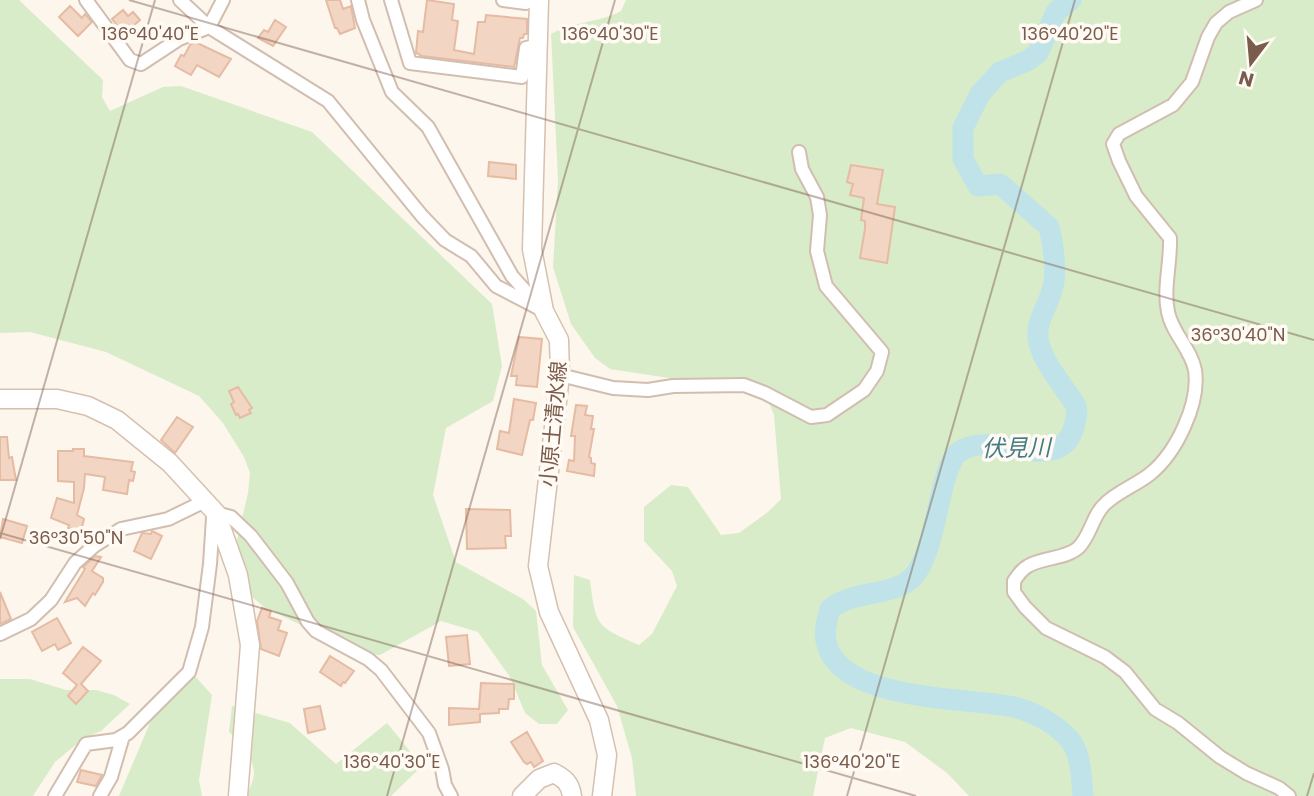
<svg xmlns="http://www.w3.org/2000/svg" width="1314" height="796" font-family="Poppins,'Noto Sans JP',sans-serif">
	<rect width="100%" height="100%" fill="#fdf6ec"/>
	<path fill="#d8ecc9" d="M0,0H19L103,80L102,97L110,111L163,87L181,86L312,132L492,304L502,366L493,401L446,428L433,495L456,562L523,599L536,611L542,665L568,710L557,724H539L525,713L510,677L478,632L441,621L380,655H362L264,607L250,595L236,544L248,493L250,473L244,457L223,423L199,396L106,352L30,332L0,333Z
		M626,0H1314V796H969L947,773L905,742L851,728L825,738L813,796H636L632,758L617,706L573,627L574,575L590,580C596,627 596,626 639,645L652,634L677,586L672,571L644,541V507L671,485L688,487L721,535L739,533L768,512L781,499L774,415L767,398L735,382L682,380L610,369L595,358L571,324L553,267L558,180L551,34C576,20 596,24 621,11Z
		M195,676L212,695L199,780L202,796H119L158,704L180,677Z
		M0,679H30L66,690H96L114,695L130,704L101,731L84,738L55,762L33,796H0Z
		M232,706L290,723L336,764L387,723L422,766L391,796H247C249,789 254,780 254,773C253,757 240,741 229,732Z"/>
	<g fill="none" stroke-linecap="round" stroke-linejoin="round">
		<path stroke="#bfe3e8" stroke-width="21" d="M1071,0L1056,12L1038,53L1027,61L1000,72L980,94L963,128V159L978,186L1000,184L1049,227C1053,242 1056,266 1054,282C1051,306 1030,322 1041,350C1048,369 1065,388 1076,406C1078,414 1076,419 1074,427C1059,479 993,427 959,452C938,468 938,550 913,577C894,597 855,589 830,609C827,619 824,631 826,641C837,702 967,697 1014,707C1034,712 1056,724 1069,739C1082,754 1081,778 1083,796"/>
	</g>
	<path fill="#f3d5c3" stroke="#e6bba3" stroke-width="2" d="M326,0H340L343,9L351,6L355,28L340,34L337,28H335Z
		M427,0L454,4L452,20L458,21L454,50L474,54L478,22H485L486,15L527,19V34H524L523,38H520L514,67L422,56L416,53L418,31L423,32Z
		M70,6L82,18L85,14L92,22L78,36L59,17Z
		M123,10L128,16L133,12L140,20L124,34L112,19Z
		M275,20L286,27L273,46L258,38L264,30L268,32Z
		M195,42L231,59L219,77L197,65L191,75L175,66L181,55L184,56L190,45Z
		M489,162L516,165V179L488,176Z
		M851,165L883,170L877,204L895,207L887,263L860,258L865,229V221L861,220L864,198L850,195L853,184L847,182Z
		M519,337L542,339L537,387L516,385L517,376H511Z
		M238,387L252,408L249,410L251,413L240,418L238,414L236,415L231,404L234,402L229,391Z
		M514,399L536,403L533,420H530L522,455L497,449L500,431L509,433Z
		M576,405L587,406L585,415L593,416L591,429H594L589,457L591,458V463L595,464L594,476L567,471L569,460L574,461L575,436H571Z
		M177,417L193,427L175,453L161,440Z
		M0,437H7L9,458L12,457L16,480H0Z
		M73,449H84V456L133,462L131,471L135,472L133,481L129,480L127,494L103,490L105,477L85,474L84,488L77,515L84,519L81,531L68,528L69,525L51,518L57,498L74,503V482L58,481V451H73Z
		M466,509L510,510L511,536H505L506,548L467,549Z
		M3,519L27,526L22,543L0,537Z
		M152,531L162,536L151,559L134,551L142,533L151,534Z
		M95,556L101,557L92,571L103,578V582L95,595L93,593L85,606L77,598L65,602L85,569L83,567Z
		M0,592L11,619L0,624Z
		M262,608L271,611L269,617L281,621L278,630L287,633L279,656L261,649L257,621Z
		M57,618L71,643L58,650L55,644L42,651L32,632Z
		M467,635L470,664L449,666L446,637Z
		M83,647L101,661L81,684L88,691L76,704L68,696L77,685L63,673Z
		M330,656L354,671L345,683L343,682L341,686L320,672Z
		M481,683L514,684V699H509L508,709H499V713L480,714V722L449,725V708L479,709Z
		M320,706L325,729L308,733L304,709Z
		M527,732L543,761L534,767L531,762L527,764L524,762L511,742Z
		M81,770L102,775L96,786L77,782Z"/>
	<g fill="none" stroke-linecap="round" stroke-linejoin="round">
		<g stroke="#d1beb0" stroke-width="16">
			<path id="minor" d="M86,0L130,60L141,64L179,39L209,27L223,0
				M180,0L209,27L328,101L422,216L445,240L471,256L496,286L544,311
				M358,0L363,20L392,92L428,127L512,276L536,303
				M391,0L410,63L522,77L526,48L537,46
				M503,0L526,3V0
				M1256,0L1229,12L1216,23L1208,37L1192,82L1173,105L1119,134L1113,144L1119,161L1136,196L1170,238C1171,263 1163,288 1168,312C1172,333 1191,349 1195,370C1200,404 1176,453 1150,474C1136,485 1119,491 1106,503C1092,515 1091,536 1078,548C1065,559 1043,557 1028,566C1022,569 1018,575 1014,581V592L1025,607L1046,628L1105,657L1125,672L1155,709L1178,723L1220,757L1246,773L1279,788L1289,796
				M560,375L613,388L648,390L673,386L744,385L765,393L811,417L827,415L864,390L877,371L882,352L826,286L817,251L820,215L817,197L802,169L799,152
				M0,634L31,619L51,600L75,563L94,546L121,529L168,519L205,501
				M55,796L86,744L116,740L128,733L189,672L202,627L210,564L213,518L216,513L231,517L251,536L287,583L308,622L316,631L368,659L381,670L429,733L442,769L445,785L451,796
				M100,796L111,777L123,736"/>
		</g>
		<g stroke="#d6c0b0" stroke-width="21">
			<path id="secondary" d="M539,0L532,249L544,311L559,340L560,375L538,566L549,612L599,720L607,755L602,796
				M0,399H57L88,406L117,420L170,463L216,513L238,575L250,645L238,796
				M522,796L539,779L554,773C565,779 570,783 572,796"/>
		</g>
		<use href="#minor" stroke="#fff" stroke-width="12"/>
		<use href="#secondary" stroke="#fff" stroke-width="18"/>
	</g>
	<path fill="none" stroke="#7a5c4d" stroke-width="2" stroke-opacity="0.45" d="M129,0L1314,340M0,533L916,796M0,539L155,0M387,796L615,0M847,796L1075,0M1307,796L1314,773"/>
	<g text-anchor="middle" dominant-baseline="central" stroke-width="7" stroke-linejoin="round" paint-order="stroke">
		<g font-size="21" fill="#7a5c4d" stroke="#fffaf3">
			<text transform="translate(553 424) rotate(-85)">小原土清水線</text>
		</g>
		<g font-size="23" font-style="italic" fill="#437c86" stroke="#fffaf3">
			<text transform="translate(1016 448) rotate(-1)">伏見川</text>
		</g>
	</g>
	<g font-size="18" text-anchor="middle" fill="#7a5c4d" stroke="#fffaf3" stroke-width="7" stroke-linejoin="round" paint-order="stroke">
		<text x="150" y="40">136°40'40"E</text>
		<text x="610" y="40">136°40'30"E</text>
		<text x="1070" y="40">136°40'20"E</text>
		<text x="1238" y="341">36°30'40"N</text>
		<text x="76" y="544">36°30'50"N</text>
		<text x="852" y="768">136°40'20"E</text>
		<text x="392" y="768">136°40'30"E</text>
	</g>
	<g transform="translate(1251 63) rotate(196)" stroke="#fffaf3" stroke-width="5" paint-order="stroke">
	<path d="M0-5L12 26L0 18L-12 26Z" fill="#7a5c4d"/>
	<text y="-10" font-size="19" font-weight="bold" text-anchor="middle" fill="#7a5c4d">N</text>
	</g>
</svg>
